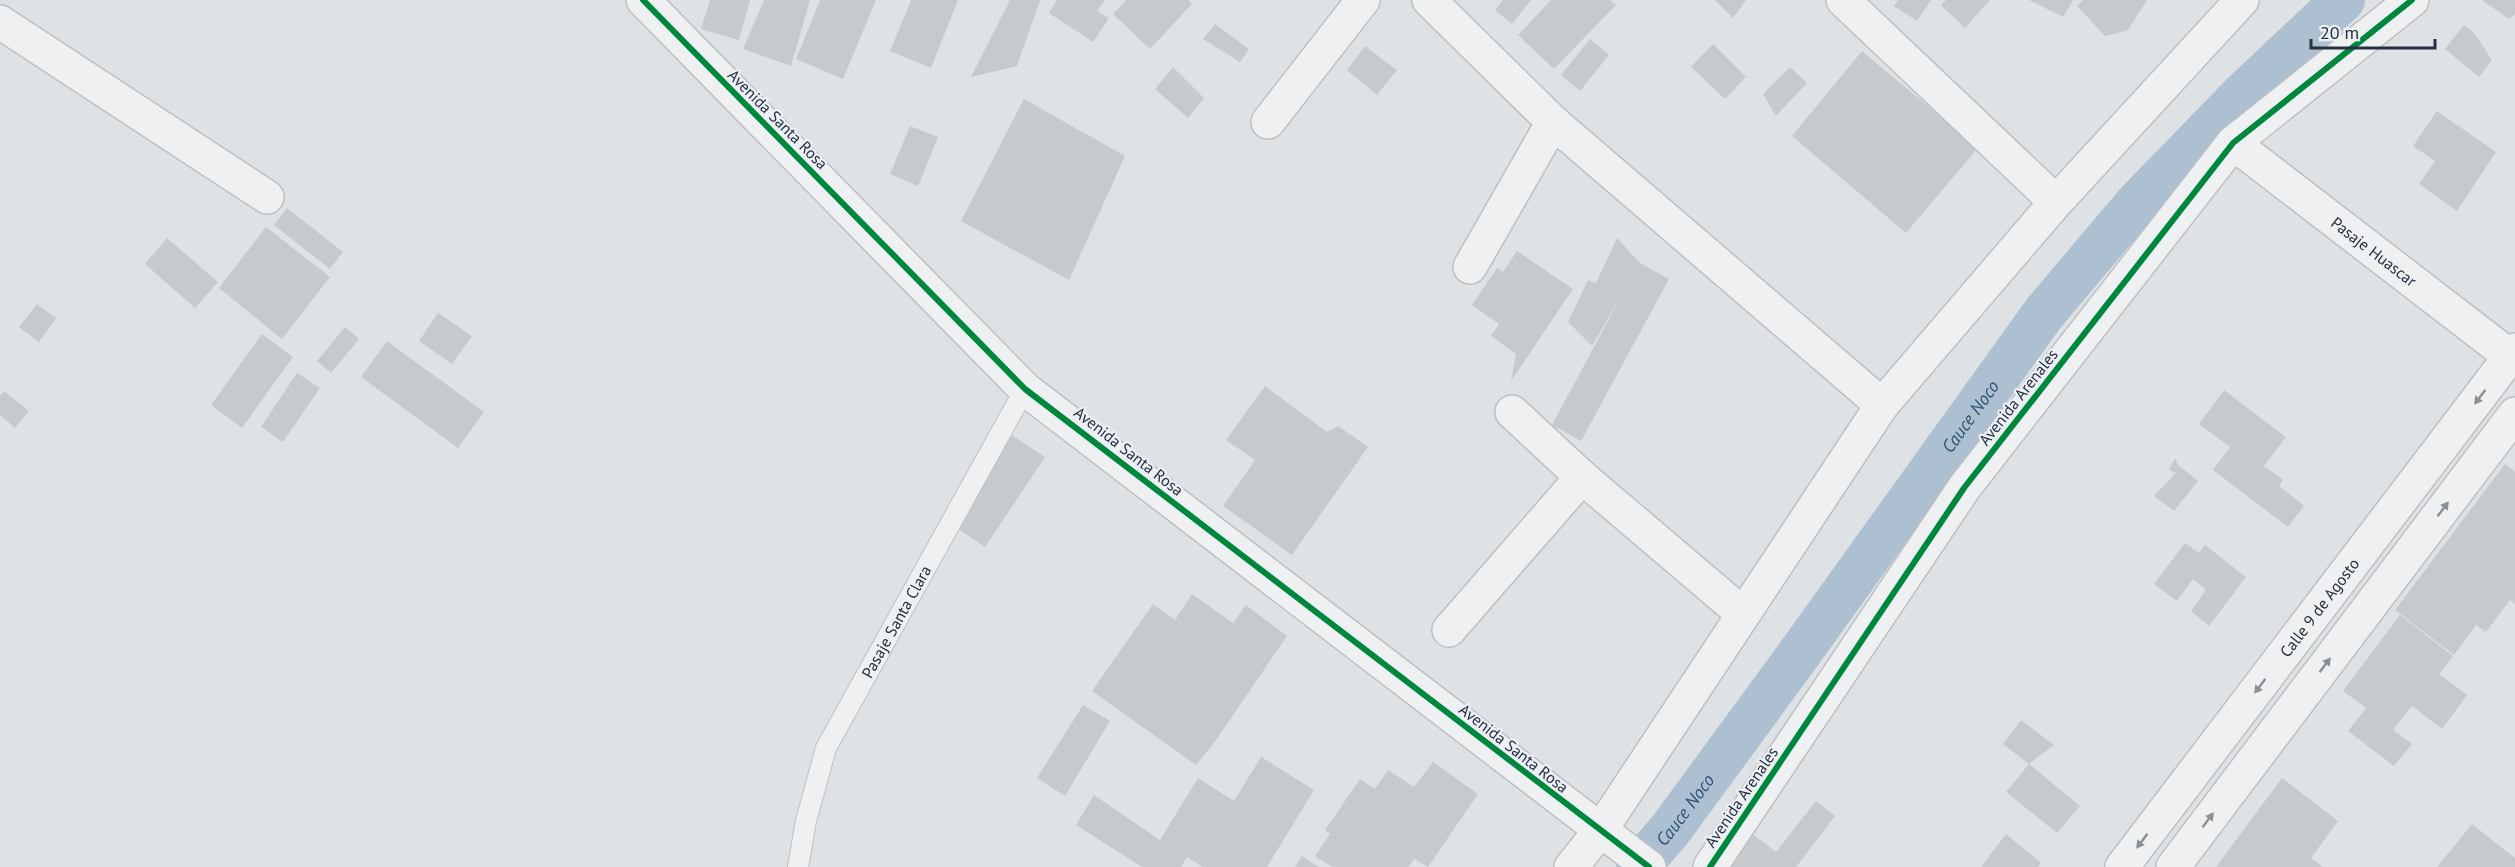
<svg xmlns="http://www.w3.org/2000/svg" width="2515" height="867" font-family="'PT Sans',sans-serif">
	<rect width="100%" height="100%" fill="#dfe2e5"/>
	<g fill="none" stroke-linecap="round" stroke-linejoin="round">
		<path stroke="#acc0d1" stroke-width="44" id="s1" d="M1638,867L1670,830L1799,654L2044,313L2137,203L2241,96L2343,0"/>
	</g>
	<path fill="#c7cacd" d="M710,0H750L739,40L701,29Z
		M764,0H810L791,66L743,49Z
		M820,0H876L843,79L796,59Z
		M911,0H958L931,68L890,51Z
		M1010,0H1040L1017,66L971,77Z
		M1057,0H1105L1097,11L1109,18L1093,42L1049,13Z
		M1126,0H1188L1192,4L1150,49L1113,14Z
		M1503,0H1531L1512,24L1495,10Z
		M1551,0H1610L1616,5L1554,69L1518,35Z
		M1715,0H1746L1733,18Z
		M1898,0H1931L1917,21L1894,6Z
		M1946,0H1990L1965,28L1941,5Z
		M2029,0H2073L2063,17Z
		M2083,0H2147L2128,30L2105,36L2077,6Z
		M2482,0H2515V14L2509,19Z
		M1215,24L1249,49L1240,62L1203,39Z
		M2464,25L2475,34L2492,60L2479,77L2445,49Z
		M1590,39L1609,55L1580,91L1561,75Z
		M1713,44L1746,77L1725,99L1691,67Z
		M1365,46L1397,70L1377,95L1347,70Z
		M1862,51L1978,148L1906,233L1792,136Z
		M1173,67L1204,98L1188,118L1155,89Z
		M1790,67L1807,83L1776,116L1763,94Z
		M1024,99L1125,156L1069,280L961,221Z
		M2437,111L2496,152L2457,211L2419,184L2435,161L2413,146Z
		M910,126L938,137L918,186L890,174Z
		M287,208L343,252L330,269L274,225Z
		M266,227L330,277L282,339L219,288Z
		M167,238L218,282L195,308L145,264Z
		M1617,238L1640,263L1669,279L1581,441L1552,425L1624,291L1592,346L1568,322L1588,280L1596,283Z
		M1517,251L1573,289L1511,381L1516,354L1491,336L1499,324L1472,305L1497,268L1503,272Z
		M37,304L56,318L39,342L19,327Z
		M438,313L472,336L452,364L419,341Z
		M345,327L359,339L331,373L317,361Z
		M262,334L293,357L242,428L211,405Z
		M387,341L484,412L458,448L361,377Z
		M297,373L320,388L283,442L261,427Z
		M1265,386L1327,432L1338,426L1368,447L1292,555L1223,506L1255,460L1226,440Z
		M2224,390L2286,437L2264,466L2283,480L2279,486L2304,506L2288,527L2213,470L2230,447L2199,424Z
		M4,391L29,411L15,428L0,415V396Z
		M1012,435L1045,457L985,547L952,525Z
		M2175,458L2178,465L2198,481L2174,511L2154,496L2176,473L2169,470Z
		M2505,464L2515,472V604L2510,600L2486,632L2476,625L2454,655L2395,610Z
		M2185,543L2199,553L2205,545L2246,577L2209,626L2191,611L2206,590L2193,579L2177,601L2154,584Z
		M1192,594L1233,623L1246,605L1287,636L1214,743L1196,765L1092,691L1153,604L1175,620Z
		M2400,615L2453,656L2439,674L2467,695L2442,729L2412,706L2393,730L2412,744L2394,766L2348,731L2366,708L2343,691Z
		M1083,705L1110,721L1065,796L1037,778Z
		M2021,720L2054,745L2029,764L2003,744Z
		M1261,757L1314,790L1267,867H1203L1187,857L1181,867H1142L1076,825L1094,795L1160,840L1198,778L1234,801Z
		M1433,762L1478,794L1428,867L1414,859L1408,867H1332L1315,856L1330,834L1325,830L1360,779L1375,789L1388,770L1414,787Z
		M2029,764L2080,806L2057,833L2006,792Z
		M2282,778L2338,821L2311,858L2323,867H2216Z
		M1816,801L1835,816L1796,867H1723L1742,826L1776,852Z
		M2472,824L2515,858V867H2437Z
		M2006,834L2041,863L2038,867H1981Z
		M1302,856L1319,867H1295Z"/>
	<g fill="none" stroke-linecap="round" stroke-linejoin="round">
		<g stroke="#bdc0c3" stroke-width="22">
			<g id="service">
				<path id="s2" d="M798,867L806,821L826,748L1025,389"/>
			</g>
		</g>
		<g stroke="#bdc0c3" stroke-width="36">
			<g id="minor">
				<path d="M1429,0L1553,122L1882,405"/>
				<path d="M1843,0L2056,202"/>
				<path d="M0,22L267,197"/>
				<path d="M1268,122L1363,0"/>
				<path id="s3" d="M2233,143L2515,360"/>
				<path d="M1470,267L1553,122"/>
				<path d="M1512,412L1582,477L1743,614"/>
				<path d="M1449,630L1582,477"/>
				<path d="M1571,867L1600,831L1882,405L2056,202L2242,0"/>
				<path d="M1710,867L1964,488L2233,143L2412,0"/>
			</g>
		</g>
		<g stroke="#bdc0c3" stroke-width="36">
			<g id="tertiary">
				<path d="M643,0L1025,389L1649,867"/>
				<path id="s4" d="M2122,867L2515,350"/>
				<path d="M2173,867L2515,414"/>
			</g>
		</g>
		<use href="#service" stroke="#eef0f2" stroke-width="20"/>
		<use href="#minor" stroke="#eef0f2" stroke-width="33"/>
		<use href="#tertiary" stroke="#eef0f2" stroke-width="33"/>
		<g stroke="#ecf0f5" stroke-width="10">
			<path id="cycleway" d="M643,0L1025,389L1649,867
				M1710,867L1964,488L2233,143L2412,0"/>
		</g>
		<use href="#cycleway" stroke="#00873e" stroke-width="6"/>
	</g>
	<defs><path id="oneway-solid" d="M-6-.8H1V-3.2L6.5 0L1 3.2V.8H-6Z" transform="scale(1.5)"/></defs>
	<g fill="#8a9098">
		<use href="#oneway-solid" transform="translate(2480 397) rotate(127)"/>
		<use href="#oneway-solid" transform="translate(2443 509) rotate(-53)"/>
		<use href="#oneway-solid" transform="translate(2325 665) rotate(-53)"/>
		<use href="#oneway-solid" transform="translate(2260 686) rotate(127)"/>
		<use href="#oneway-solid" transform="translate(2208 820) rotate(-53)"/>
		<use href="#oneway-solid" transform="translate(2142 841) rotate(127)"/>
	</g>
	<g text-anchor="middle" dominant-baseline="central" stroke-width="4.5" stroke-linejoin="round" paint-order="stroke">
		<g font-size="16" fill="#26303e" stroke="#ecf0f5">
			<text transform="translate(778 119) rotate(45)">Avenida Santa Rosa</text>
			<text stroke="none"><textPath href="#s3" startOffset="178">Pasaje Huascar</textPath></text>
			<text transform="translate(2018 397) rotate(-52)">Avenida Arenales</text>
			<text transform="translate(1129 451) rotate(38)">Avenida Santa Rosa</text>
			<text stroke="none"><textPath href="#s4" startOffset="326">Calle 9 de Agosto</textPath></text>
			<text stroke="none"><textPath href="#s2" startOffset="267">Pasaje Santa Clara</textPath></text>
			<text transform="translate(1514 748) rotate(38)">Avenida Santa Rosa</text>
			<text transform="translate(1741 797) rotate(-56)">Avenida Arenales</text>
		</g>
		<g font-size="18" font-style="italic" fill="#2e5274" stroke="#ecf0f5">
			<text stroke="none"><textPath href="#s1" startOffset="560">Cauce Noco</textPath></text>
			<text stroke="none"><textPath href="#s1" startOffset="74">Cauce Noco</textPath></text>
		</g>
	</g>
	<path d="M2311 39v9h124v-9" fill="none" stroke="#26303e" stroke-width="3"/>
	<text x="2320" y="39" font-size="18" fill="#26303e" stroke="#ecf0f5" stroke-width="4.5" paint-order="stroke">20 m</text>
</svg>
